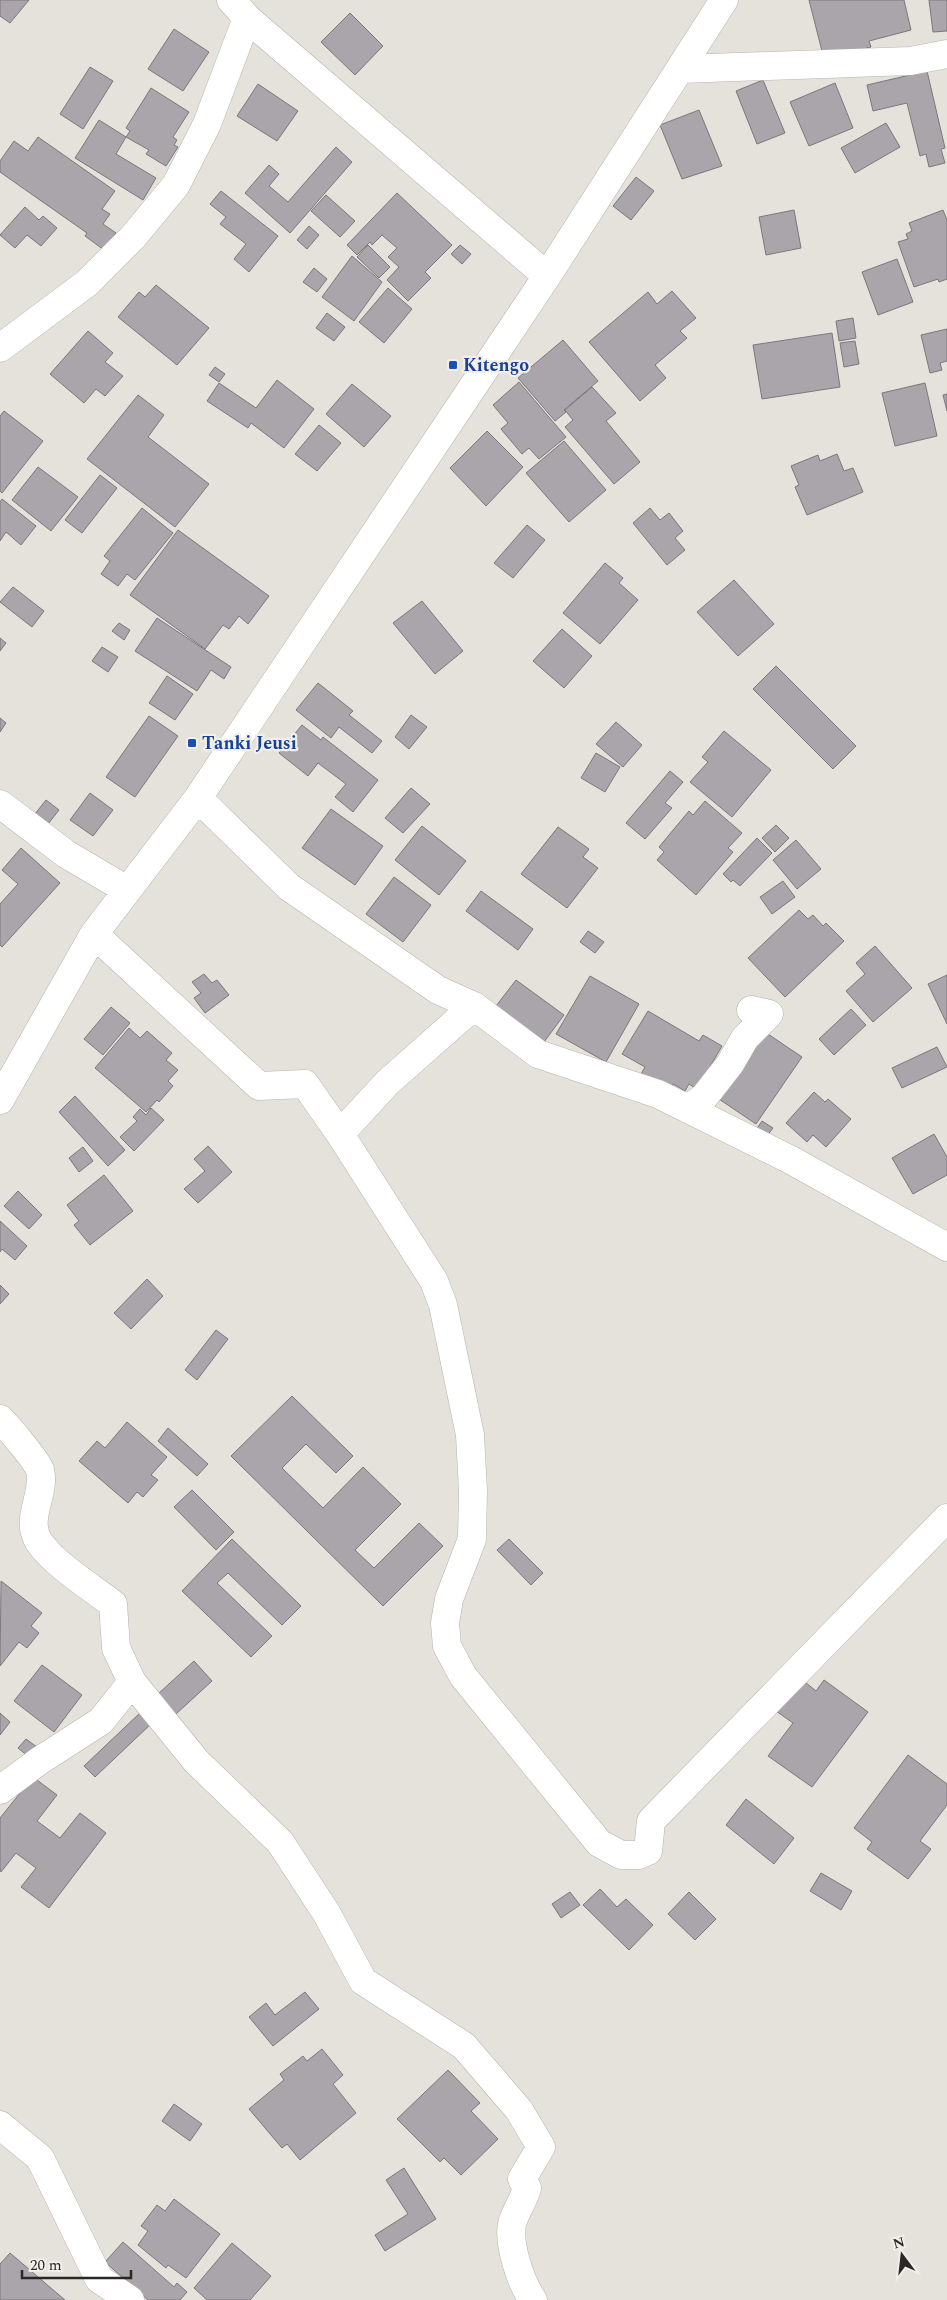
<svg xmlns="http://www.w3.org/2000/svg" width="947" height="2300" font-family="Spectral,serif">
	<rect width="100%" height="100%" fill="#e4e2da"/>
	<path fill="#aaa5aa" stroke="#7d777c" d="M0,0H29L10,23L0,16Z
		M809,0H904L911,30L869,41L871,47L824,59Z
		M929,0H947V31L933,32Z
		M350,13L383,46L355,75L321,42Z
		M174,29L209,52L183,91L148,69Z
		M90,67L113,81L83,129L60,114Z
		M927,71L945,148L941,149L945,163L929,167L926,154L920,156L907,103L873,111L867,85Z
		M763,80L785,133L757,144L736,91Z
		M835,83L853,128L809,146L790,102Z
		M258,84L298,111L277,141L237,116Z
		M151,88L189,112L173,137L177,140L174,145L178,147L166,166L146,154L149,150L126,137L130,131L126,128Z
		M699,110L722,166L682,179L660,125Z
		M99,120L126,137L116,154L156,178L143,200L75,158Z
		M886,123L900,147L855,173L841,148Z
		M38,137L115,191L102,209L110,214L103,224L116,233L104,250L85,236L87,233L0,172V161L14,141L28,151Z
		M336,147L352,162L290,233L245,193L269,165L279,174L269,186L288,202Z
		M636,177L654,191L631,220L613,206Z
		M221,191L278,236L249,272L234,259L246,244L220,224L226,217L210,204Z
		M397,193L452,245L425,272L431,278L408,301L387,280L399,267L388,257L397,248L382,235L372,245L370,242L357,255L347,245Z
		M326,195L355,221L340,237L311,211Z
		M25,207L39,220L43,216L57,228L41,246L27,235L15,248L0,235Z
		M794,210L801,248L766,255L759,217Z
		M943,210L947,220V279L939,282L938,279L914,287L898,242L908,239L906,234L912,231L909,223Z
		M309,226L319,235L307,249L297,240Z
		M368,245L390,267L379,278L357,257Z
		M460,245L471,254L462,264L451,254Z
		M352,256L382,282L354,321L322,297Z
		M897,259L913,302L878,315L862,272Z
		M314,268L327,279L317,292L303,282Z
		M156,285L209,328L177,365L118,317L139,292L145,297Z
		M388,288L412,309L384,343L359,322Z
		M672,291L696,318L680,331L687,338L655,365L666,378L640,401L589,342L648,292L657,304Z
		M327,313L345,327L334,341L316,328Z
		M853,318L856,338L839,341L836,321Z
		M947,329V361L940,363L942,370L930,373L921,335Z
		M88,331L113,353L105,362L123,376L105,396L96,389L84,403L50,374Z
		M832,333L840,387L762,399L753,345Z
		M563,340L598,381L564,410L566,412L555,421L518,378Z
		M855,341L859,364L844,367L840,343Z
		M215,367L225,374L219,382L209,375Z
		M277,380L314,409L284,448L251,423L248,428L207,401L219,383L256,408Z
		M519,382L566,437L539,459L529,448L522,454L501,429L508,423L493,405Z
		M925,383L937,436L895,446L882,393Z
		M352,384L391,416L364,447L326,414Z
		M592,387L616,413L606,421L640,462L614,484L565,427L573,420L565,410Z
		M947,394V411L943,395Z
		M138,395L164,415L148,437L209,484L175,527L87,459Z
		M4,411L43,441L2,493L0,491V416Z
		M319,425L341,443L317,471L295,454Z
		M487,431L523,467L486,506L450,468Z
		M564,441L606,490L569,522L526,473Z
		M837,454L844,471L853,468L863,492L807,515L795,487L799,485L791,466L818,455L820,461Z
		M38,467L78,497L51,531L12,500Z
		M100,475L117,488L82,533L65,520Z
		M2,499L36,526L21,545L6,532L0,541V502Z
		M142,508L173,533L135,580L127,574L118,586L101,574L110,561L104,556Z
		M650,508L660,520L669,513L683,531L675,538L685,550L667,565L633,523Z
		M527,525L545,540L513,578L494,563Z
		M178,530L269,596L248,624L239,616L229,629L223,625L205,649L130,595Z
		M605,563L623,578L619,583L638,600L600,644L563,613Z
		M734,580L774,624L738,656L697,612Z
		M13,587L44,611L32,627L0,602Z
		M422,601L463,651L435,674L393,623Z
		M157,618L231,667L224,679L211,670L197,691L135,651Z
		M119,623L130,630L124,640L112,631Z
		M562,629L592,656L564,688L533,661Z
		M0,638L6,643L0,651Z
		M102,647L118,657L108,672L92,661Z
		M776,666L856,746L833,769L753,689Z
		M167,676L193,694L175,720L149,703Z
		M318,683L353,711L349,715L382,741L372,753L339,727L331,738L296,710Z
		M411,715L427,727L409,749L395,737Z
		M149,716L178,736L135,797L106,777Z
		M0,718L6,723L0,732Z
		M616,722L642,745L623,767L596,744Z
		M302,725L321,740L323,737L378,780L353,812L335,797L346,784L318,763L308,776L279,753Z
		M724,731L771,770L732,817L690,782L708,762L702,757Z
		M596,753L620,767L605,792L581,778Z
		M670,771L683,782L665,803L672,808L645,839L626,823Z
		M411,788L430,804L403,833L385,818Z
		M90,793L113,810L93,836L70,820Z
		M46,800L59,810L48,824L35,814Z
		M705,801L742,833L728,848L733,852L696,895L657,860L664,852L659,847L689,811L693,815Z
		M331,809L383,846L355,885L302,848Z
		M776,825L789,838L775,852L762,838Z
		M422,826L466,861L439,895L395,860Z
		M558,827L589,849L583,857L598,868L567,908L521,874Z
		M757,838L772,853L740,886L733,880L731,882L723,874Z
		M796,840L821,869L797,889L773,860Z
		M21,848L60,883L2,947L0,945V904L18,884L2,870Z
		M394,877L431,905L403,942L366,914Z
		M783,881L795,897L772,914L760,897Z
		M481,891L533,929L518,950L466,911Z
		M799,910L808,919L813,915L823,926L826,923L844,941L785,997L748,958Z
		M588,931L604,942L595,953L580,942Z
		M875,946L912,988L873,1022L846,991L865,974L856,963Z
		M204,974L212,983L217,980L229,995L205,1013L194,998L201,993L192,982Z
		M947,975V1024L928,984Z
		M590,976L639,1004L606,1062L556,1034Z
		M516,980L564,1015L544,1042L496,1006Z
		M111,1007L130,1023L103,1055L84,1039Z
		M851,1009L866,1025L834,1055L819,1039Z
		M648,1011L699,1041L703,1035L722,1046L697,1089L689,1084L685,1091L673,1084L668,1092L640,1076L645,1067L622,1054Z
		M129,1028L140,1038L147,1031L172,1053L166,1060L178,1070L168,1081L173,1086L159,1102L157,1100L146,1112L95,1068Z
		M762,1030L802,1057L756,1124L716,1097Z
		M937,1047L947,1067L902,1088L892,1068Z
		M814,1092L825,1102L828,1099L851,1119L826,1147L813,1135L807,1142L786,1123Z
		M75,1096L125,1150L108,1166L59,1112Z
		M151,1108L164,1120L134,1151L120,1137L137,1121L133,1117L140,1109L146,1115Z
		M762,1121L773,1128L763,1141L753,1134Z
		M934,1134L947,1157V1175L913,1194L892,1158Z
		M208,1146L232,1172L198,1203L184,1189L205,1171L194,1159Z
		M83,1147L93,1161L79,1172L69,1158Z
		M104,1175L133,1211L90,1245L74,1225L79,1221L67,1205Z
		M18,1191L42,1215L29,1229L4,1206Z
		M0,1221L27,1246L15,1260L2,1249L0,1252Z
		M147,1279L163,1296L131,1329L114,1313Z
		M0,1285L9,1294L0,1304Z
		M216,1330L228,1339L197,1380L185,1370Z
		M292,1396L353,1456L336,1473L306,1444L282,1468L323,1508L363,1467L401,1504L355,1550L374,1568L419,1523L443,1546L383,1606L231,1456Z
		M127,1422L167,1457L151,1475L158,1480L143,1497L137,1492L128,1503L79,1461L97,1441L105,1448Z
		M168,1428L208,1464L197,1476L158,1441Z
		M192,1490L234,1532L216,1550L174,1507Z
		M232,1539L301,1606L282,1625L228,1573L217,1583L272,1636L251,1657L182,1591Z
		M509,1539L543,1573L531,1585L497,1550Z
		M1,1581L42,1613L31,1626L39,1633L27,1648L19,1642L0,1666Z
		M194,1661L212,1681L176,1714L158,1694Z
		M42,1665L82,1695L54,1732L14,1701Z
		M800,1678L816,1691L824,1680L868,1712L812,1787L768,1756L793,1723L776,1711Z
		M141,1712L152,1723L95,1777L84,1766Z
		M0,1713L10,1722L0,1735Z
		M26,1739L37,1747L29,1757L18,1748Z
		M908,1755L947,1784V1805L920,1841L931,1849L908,1879L867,1849L872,1842L854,1828Z
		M33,1777L57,1795L37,1821L60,1838L80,1813L106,1833L49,1908L21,1887L36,1868L16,1853L1,1872L0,1870V1818Z
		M746,1799L794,1838L774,1864L726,1825Z
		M821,1873L852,1891L841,1910L810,1891Z
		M600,1889L617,1907L626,1899L653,1925L629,1950L583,1905Z
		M570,1892L580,1905L561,1918L552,1904Z
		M689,1892L716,1919L695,1940L668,1914Z
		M305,1992L319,2009L273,2046L249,2017L266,2003L275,2015Z
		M322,2049L343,2075L333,2084L356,2113L300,2160L287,2144L282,2148L249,2109L284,2080L280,2074L303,2056L307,2061Z
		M448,2070L480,2103L471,2111L498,2139L461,2175L444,2158L440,2162L397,2119Z
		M174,2104L202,2124L190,2141L162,2121Z
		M404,2168L436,2219L385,2251L375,2235L408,2214L386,2180Z
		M174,2199L220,2234L186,2278L168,2265L166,2268L138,2245L148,2231L141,2226L157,2205L165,2211Z
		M123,2242L174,2287L177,2283L187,2292L180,2300H148L105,2262Z
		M232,2243L271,2276L250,2300H207L194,2288Z
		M10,2253L65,2300H0V2264Z"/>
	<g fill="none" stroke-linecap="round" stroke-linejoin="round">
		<g stroke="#b6b4ad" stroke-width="29">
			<path id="street" d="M231,0L247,18L547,276
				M681,69L910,61L947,54
				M0,348L87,283L133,237L176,185L207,124L247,18
				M198,798L289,887L438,990L474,1006L538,1054L658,1094L791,1160L947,1247
				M0,804L66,854L127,890
				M94,934L259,1086L305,1084L340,1134L434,1281L443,1305L470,1435L473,1491L472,1539L449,1599L445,1623L447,1646L463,1676L599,1843L621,1855H639L648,1851L651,1821L947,1518
				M0,1100L94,934L198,798L547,276L724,0
				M688,1109L705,1096L730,1064L745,1038L769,1014L751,1010
				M340,1134L388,1082L474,1006
				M0,1419C7,1426 39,1463 40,1470C46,1495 24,1518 39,1542C55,1565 91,1587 113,1604L116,1648L132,1682L196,1761L280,1842L327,1914L363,1981L464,2046L519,2110L541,2147L522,2179L527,2188C524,2200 515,2212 512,2224C508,2245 521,2283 533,2300
				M0,1790L39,1761L101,1721L132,1682
				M0,2125L40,2158L99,2279L130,2300"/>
		</g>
		<use href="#street" stroke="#fff" stroke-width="28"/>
	</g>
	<g fill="#1a4fb4" stroke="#f1efe8" stroke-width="2">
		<rect x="448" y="360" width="10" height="10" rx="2.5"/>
		<rect x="187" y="738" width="10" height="10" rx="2.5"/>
	</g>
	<g text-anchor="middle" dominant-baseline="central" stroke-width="4.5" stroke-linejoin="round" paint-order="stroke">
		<g font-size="18" font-weight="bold" fill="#164399" stroke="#f1efe8" text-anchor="start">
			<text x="463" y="365">Kitengo</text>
			<text x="202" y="743">Tanki Jeusi</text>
		</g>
	</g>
	<g transform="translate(902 2255) rotate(345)" stroke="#f1efe8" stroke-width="4" paint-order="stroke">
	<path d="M0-4L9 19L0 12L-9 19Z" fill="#292826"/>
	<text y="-8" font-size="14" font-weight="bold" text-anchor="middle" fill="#292826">N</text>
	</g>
	<path d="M22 2270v8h109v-8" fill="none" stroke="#292826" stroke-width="2.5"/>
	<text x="30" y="2270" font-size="15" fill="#292826" stroke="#f1efe8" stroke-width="4" paint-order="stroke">20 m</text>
</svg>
